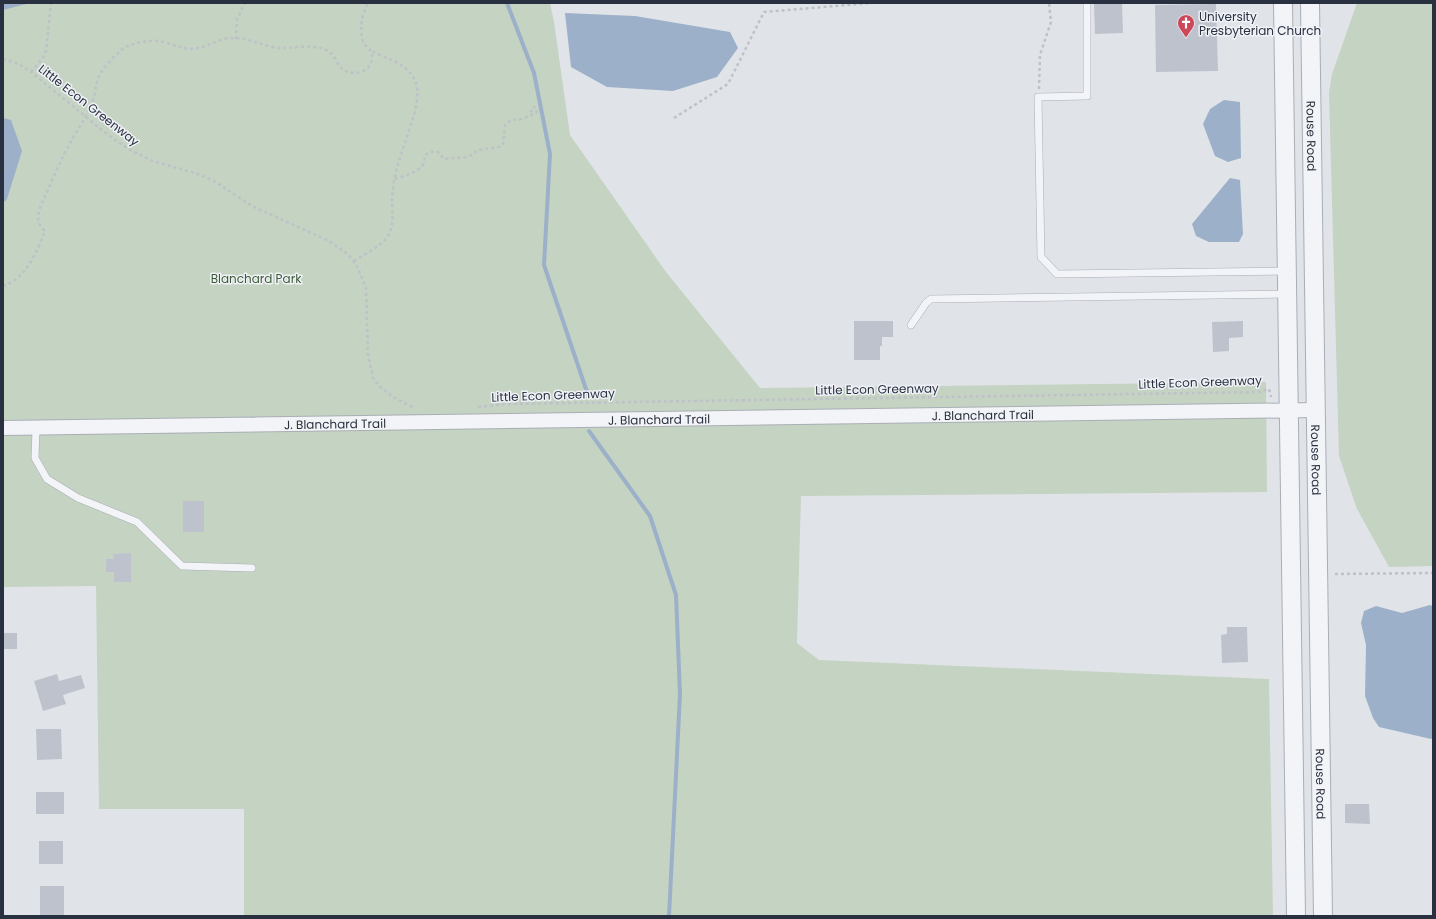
<svg xmlns="http://www.w3.org/2000/svg" width="1436" height="919" font-family="Poppins,sans-serif">
	<rect width="100%" height="100%" fill="#e0e4e9"/>
	<path fill="#c5d3c2" d="M3,3H550L554,22L570,135L666,272L760,388L1266,382L1267,492L801,496L797,643L819,660L1269,679L1273,916H244V809H99L96,586L3,587Z
		M1357,3H1433V566L1389,567L1357,509L1339,456L1329,93L1332,74Z"/>
	<path fill="#9cb0c9" d="M3,3H30L3,10Z
		M565,13L635,16L730,32L738,48L717,77L673,91L607,87L571,67Z
		M1224,100L1240,102L1241,158L1228,162L1215,156L1203,124L1210,109Z
		M3,118L11,120L22,151L7,199L3,203Z
		M1230,178L1240,180L1243,234L1239,242H1209L1196,236L1192,224Z
		M1430,605L1433,606V738L1431,739L1379,727L1373,718L1365,696L1366,645L1361,623L1364,611L1376,606L1402,613Z"/>
	<g fill="none" stroke-linecap="round" stroke-linejoin="round">
		<path stroke="#9cb0c9" stroke-width="4" d="M507,3L534,73L550,154L544,265L588,395
			M589,431L650,516L676,595L680,694L669,916"/>
	</g>
	<path fill="#bec2cc" d="M1094,3H1122L1123,33L1095,34Z
		M1216,4L1218,71L1156,72L1155,5Z
		M854,321H893V337H882V346H880V360H854Z
		M1243,321V337L1229,338V351L1213,352L1212,322Z
		M183,501H204V532H183Z
		M131,553V582H114V572H106V559H114L113,554Z
		M1227,627H1247L1248,662L1222,663L1221,635L1227,634Z
		M3,633H17V649H3Z
		M57,674L59,681L81,675L85,688L63,695L66,704L43,711L34,681Z
		M36,729H61L62,759L37,760Z
		M36,792H64V814H36Z
		M1345,804H1369L1370,824L1345,823Z
		M39,841H63V864H39Z
		M40,886H64V915H40Z"/>
	<g fill="none" stroke-linecap="round" stroke-linejoin="round">
		<g stroke="#a9aeb6" stroke-width="8">
			<path id="service" d="M1087,3V96L1038,97L1041,257L1057,274L1286,271
				M911,325L926,303L931,299L1288,294
				M36,428L35,458L47,479L78,498L137,522L182,566L252,568"/>
		</g>
		<g stroke="#a9aeb6" stroke-width="16">
			<g id="minor">
				<path id="s1" d="M3,428L1316,410"/>
			</g>
		</g>
		<g stroke="#a9aeb6" stroke-width="20">
			<g id="tertiary">
				<path d="M1283,3L1296,916"/>
				<path id="s2" d="M1310,3L1323,916"/>
			</g>
		</g>
		<path stroke="#bec1c7" stroke-width="2.5" stroke-dasharray="3 3" stroke-linecap="butt" d="M236,39L237,19L245,3
			M3,59L19,64L31,72L112,138L132,151L153,161L198,174L214,181L252,206L329,241L349,255L358,268L366,288L368,354L373,378L379,386L393,397L414,408
			M31,72L44,56L46,51L51,3
			M1039,89L1040,55L1051,22L1049,3
			M674,118L728,84L764,12L872,3
			M395,179C404,176 416,173 422,166C426,161 423,156 429,152H438L444,159L466,157L472,155L478,150L499,147L503,144L505,125L511,120L522,119L536,113L537,109L534,107L531,109L532,115
			M354,261C362,256 384,244 388,236C395,224 392,211 392,198C393,188 394,177 397,168C402,146 423,103 416,83C409,63 386,59 370,50
			M3,286C26,279 37,251 45,231C38,224 36,218 40,208C49,188 58,165 69,145C76,132 85,119 91,106C96,95 95,83 100,74C104,67 120,49 128,46C139,42 152,39 163,42C176,45 186,51 199,48C209,46 219,39 230,38C247,37 262,46 278,48C294,49 311,43 326,50C340,56 334,72 355,73C358,73 363,72 366,69C372,65 374,57 370,50C368,47 364,45 363,41C359,28 362,15 368,3
			M478,407L506,404L1259,392L1269,389L1271,397
			M1335,574L1433,573"/>
		<use href="#service" stroke="#f3f4f7" stroke-width="7"/>
		<use href="#minor" stroke="#f3f4f7" stroke-width="14"/>
		<use href="#tertiary" stroke="#f3f4f7" stroke-width="18"/>
	</g>
	<defs>
		<g id="church-pin" transform="scale(0.9)"><path d="M0 17L-7.5 6A9.5 9.5 0 1 1 7.5 6Z" fill="#cc4757" stroke="#f0f2f7"/><path d="M-1.2-6h2.4v3.5h3.3v2.4h-3.3V6h-2.4V-.1h-3.3v-2.4h3.3Z" fill="#fff"/></g>
	</defs>
	<g fill-rule="evenodd">
		<use href="#church-pin" x="1186" y="23"/>
	</g>
	<g text-anchor="middle" dominant-baseline="central" stroke-width="3" stroke-linejoin="round" paint-order="stroke">
		<g font-size="12" fill="#293140" stroke="#f0f2f7" text-anchor="start">
			<text x="1199" y="16">University<tspan x="1199" dy="14">Presbyterian Church</tspan></text>
		</g>
		<g font-size="12" fill="#293140" stroke="#f0f2f7">
			<text transform="translate(89 105) rotate(38)">Little Econ Greenway</text>
			<text stroke="none"><textPath href="#s2" startOffset="133">Rouse Road</textPath></text>
			<text transform="translate(1200 382) rotate(-2)">Little Econ Greenway</text>
			<text transform="translate(877 389) rotate(-1)">Little Econ Greenway</text>
			<text transform="translate(553 395) rotate(-2)">Little Econ Greenway</text>
			<text stroke="none"><textPath href="#s1" startOffset="980">J. Blanchard Trail</textPath></text>
			<text stroke="none"><textPath href="#s1" startOffset="656">J. Blanchard Trail</textPath></text>
			<text stroke="none"><textPath href="#s1" startOffset="332">J. Blanchard Trail</textPath></text>
			<text stroke="none"><textPath href="#s2" startOffset="457">Rouse Road</textPath></text>
			<text stroke="none"><textPath href="#s2" startOffset="781">Rouse Road</textPath></text>
		</g>
		<g font-size="12" fill="#3c5c37" stroke="#f0f2f7">
			<text x="256" y="278">Blanchard Park</text>
		</g>
	</g>
	<rect width="1436" height="919" fill="none" stroke="#293140" stroke-width="8"/>
</svg>
